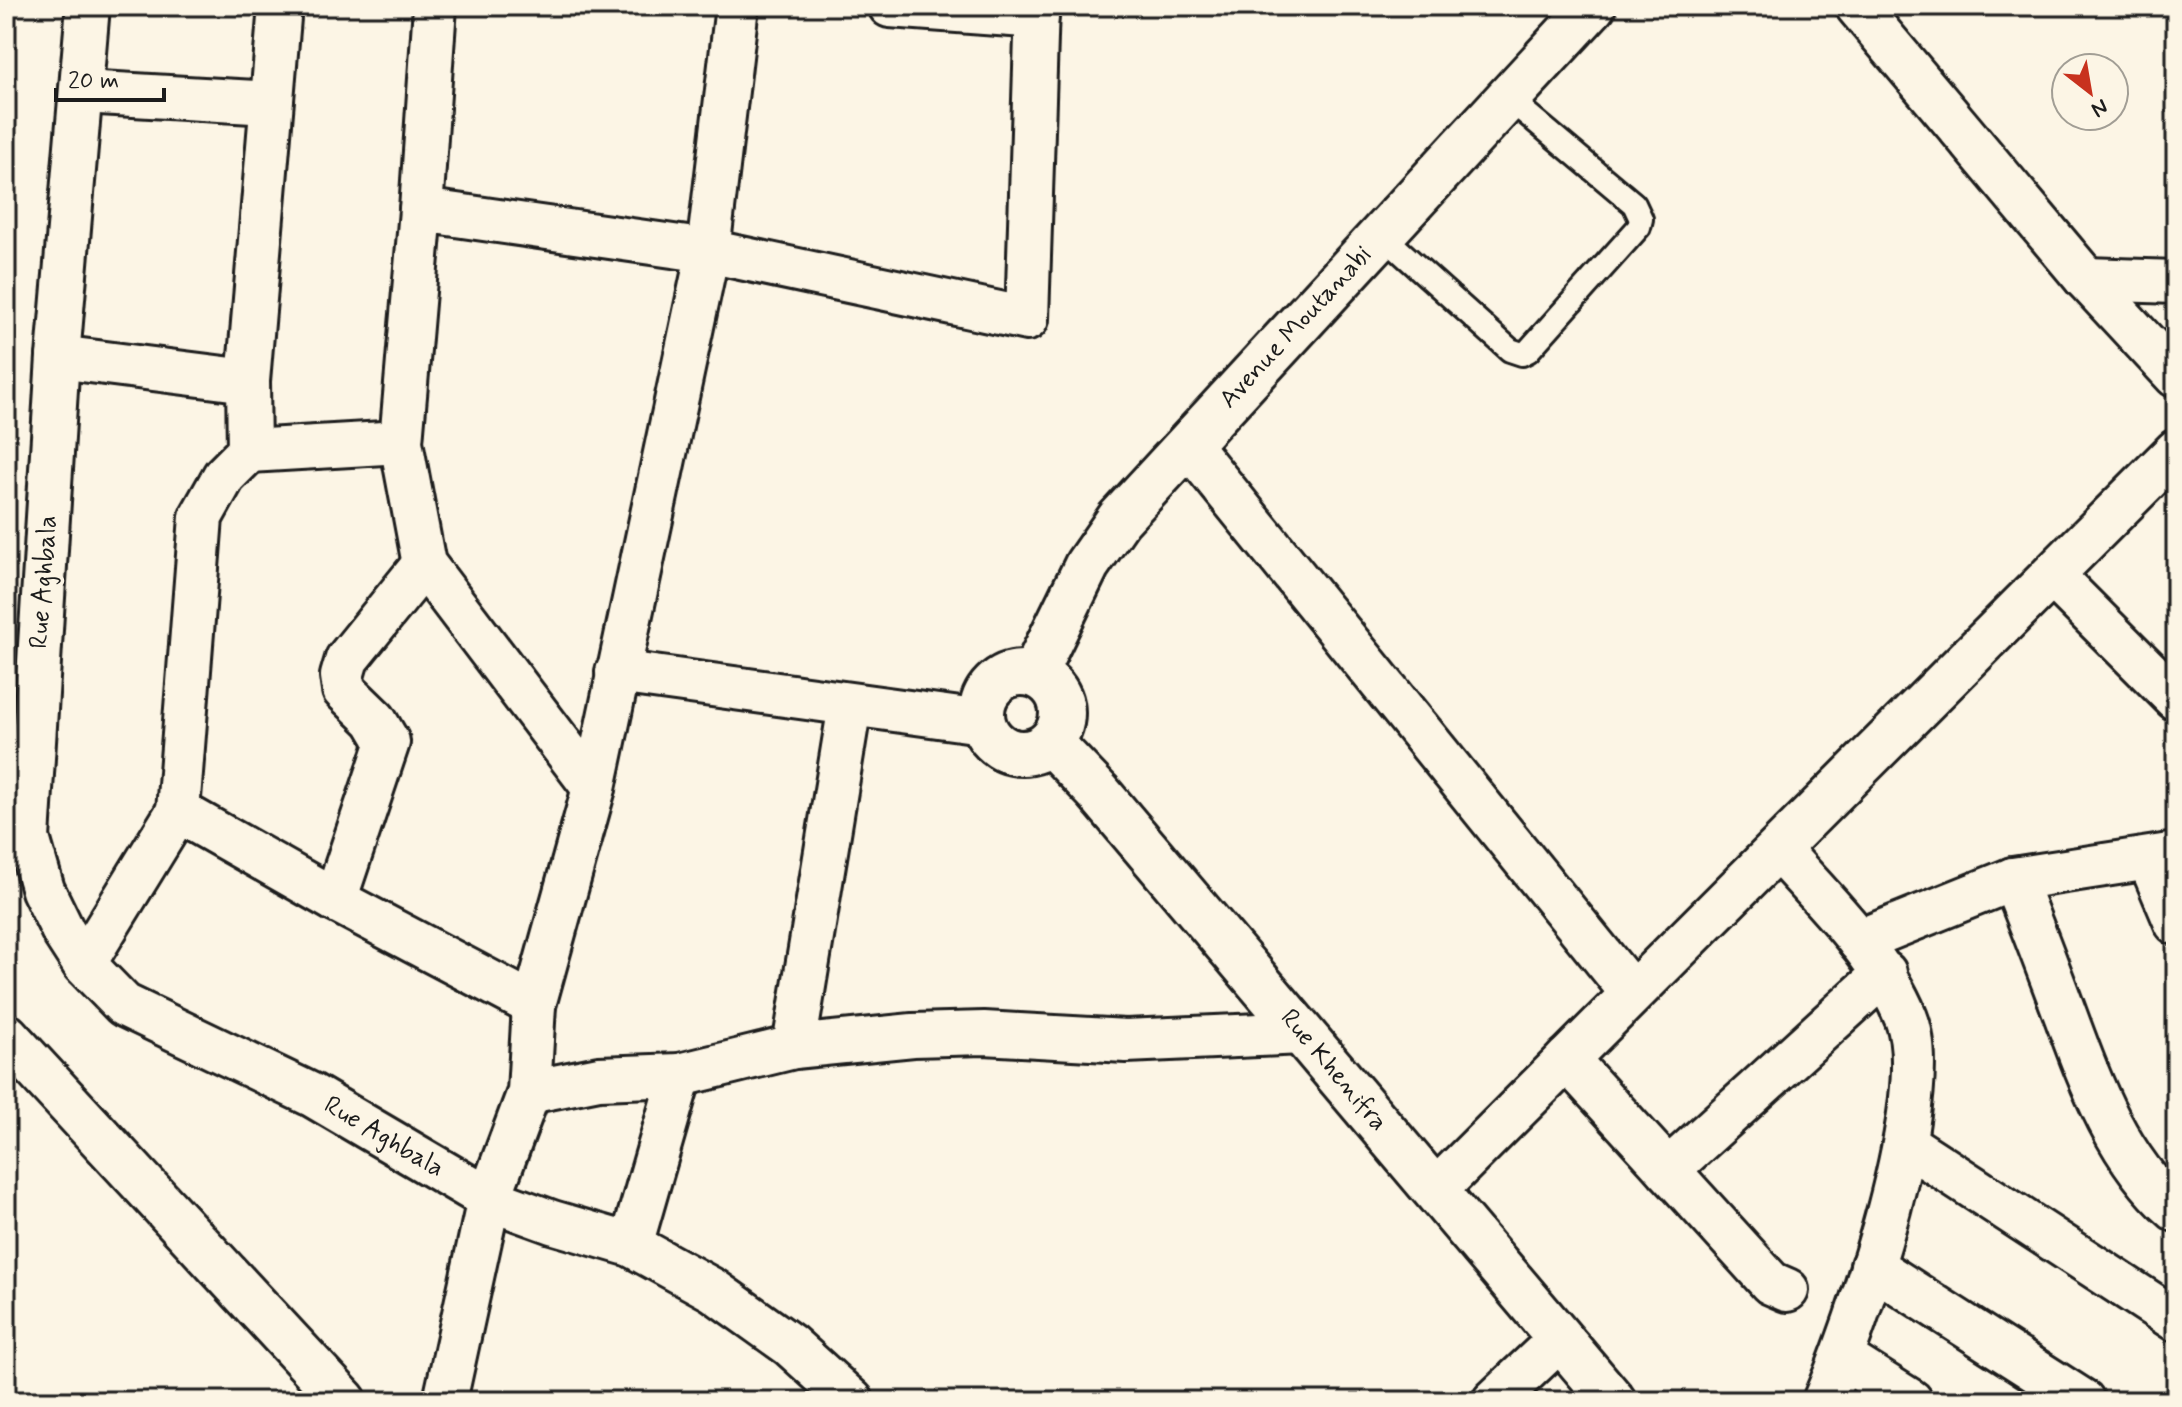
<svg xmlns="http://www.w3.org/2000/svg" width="2182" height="1407" font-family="Mynerve,sans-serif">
	<rect width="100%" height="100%" fill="#fcf5e5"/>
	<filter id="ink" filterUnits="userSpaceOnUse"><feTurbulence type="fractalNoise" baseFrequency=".0125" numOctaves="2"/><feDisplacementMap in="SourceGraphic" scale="16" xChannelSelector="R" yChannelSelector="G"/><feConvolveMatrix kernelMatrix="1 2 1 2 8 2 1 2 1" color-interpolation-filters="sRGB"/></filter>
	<g filter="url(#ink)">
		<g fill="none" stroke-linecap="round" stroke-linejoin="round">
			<g stroke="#1c1c1c" stroke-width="28">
				<path id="service" d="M1382,235L1510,350L1522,354L1528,351L1639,227L1641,219L1634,204L1508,98"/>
			</g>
			<g stroke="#1c1c1c" stroke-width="48">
				<g id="minor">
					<path id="s1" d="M88,6L58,357L28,838L43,890L64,933L84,964L124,1005L312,1095L489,1199L552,1222L631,1245L713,1290L790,1345L852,1401"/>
					<path d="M280,6L248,381L249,451L401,442"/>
					<path d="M435,6L421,210L401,442L424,564L594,788"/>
					<path d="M890,6L1037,17"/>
					<path d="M1857,6L2086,279L2176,376"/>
					<path d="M82,92L271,103"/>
					<path d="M421,210L708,251L1027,319L1037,6"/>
					<path d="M2086,279L2176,282"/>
					<path d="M58,357L248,381"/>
					<path d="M1188,444L1632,993"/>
					<path d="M249,451L224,476L201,517L178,811L335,900L534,1005"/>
					<path d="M2052,575L2176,699"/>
					<path d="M617,672L982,722"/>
					<path d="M1778,849C1824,901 1879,952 1906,1018C1937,1093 1857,1325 1824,1401"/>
					<path d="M2149,859L2176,923"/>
					<path d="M2013,879C2029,918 2044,958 2059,998C2087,1073 2114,1156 2176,1210"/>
					<path d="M335,900L388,742L375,720L344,690L342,676L347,659L424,564"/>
					<path d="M1859,941L2013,879L2176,854"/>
					<path d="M84,964L178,811"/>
					<path d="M794,1047L850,705"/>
					<path d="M1567,1059L1771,1283L1787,1290"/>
					<path d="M529,1092L599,1078L680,1075L794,1047L913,1035L984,1033L1126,1041L1302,1033"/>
					<path d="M1905,1143L2176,1320"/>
					<path d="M1668,1170L1885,973"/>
					<path d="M1435,1191L2176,451"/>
					<path d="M631,1245L680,1075"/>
					<path d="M1872,1266L2083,1401"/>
					<path d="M1843,1358L1911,1401"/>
					<path d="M445,1401L489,1199L529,1092L534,1005L594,788L708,251L737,6"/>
					<path d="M1494,1401L1560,1339"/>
				</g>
			</g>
			<g stroke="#1c1c1c" stroke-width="50">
				<g id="tertiary">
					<circle cx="1022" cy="713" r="40"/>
					<path id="s2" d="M1034,674L1087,565L1119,519L1593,6"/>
					<path id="s3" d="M1050,742L1098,792L1613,1401"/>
				</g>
			</g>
			<g stroke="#1c1c1c" stroke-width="50">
				<path id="secondary" d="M6,1036L344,1401"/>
			</g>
			<use href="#service" stroke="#fcf5e5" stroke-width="22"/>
			<use href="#minor" stroke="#fcf5e5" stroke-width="42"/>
			<use href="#tertiary" stroke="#fcf5e5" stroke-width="44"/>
			<use href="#secondary" stroke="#fcf5e5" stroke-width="44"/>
		</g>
	</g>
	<g text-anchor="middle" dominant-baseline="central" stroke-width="7" stroke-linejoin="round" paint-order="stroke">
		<g font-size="26" fill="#1c1c1c" stroke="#fcf5e5">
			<text stroke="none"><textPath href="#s2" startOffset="438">Avenue Moutanabi</textPath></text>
			<text transform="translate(44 582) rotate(-86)">Rue Aghbala</text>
			<text stroke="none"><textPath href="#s3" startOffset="434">Rue Khenifra</textPath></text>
			<text stroke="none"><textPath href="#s1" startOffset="1322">Rue Aghbala</textPath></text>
		</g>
	</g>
	<rect width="2182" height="1407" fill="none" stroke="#fcf5e5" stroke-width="32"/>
	<rect x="16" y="16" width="2150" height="1375" fill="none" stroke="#1c1c1c" stroke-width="3" filter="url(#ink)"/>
	<g transform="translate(2090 92) rotate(149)"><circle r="38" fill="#fcf5e5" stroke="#a29e95" stroke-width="2"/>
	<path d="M0-6L14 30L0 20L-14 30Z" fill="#c8321e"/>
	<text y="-12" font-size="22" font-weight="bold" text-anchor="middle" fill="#1c1c1c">N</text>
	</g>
	<path d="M56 88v12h108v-12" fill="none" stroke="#1c1c1c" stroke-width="4"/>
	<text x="68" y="88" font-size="24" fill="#1c1c1c" stroke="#fcf5e5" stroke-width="6" paint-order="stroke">20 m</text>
</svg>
